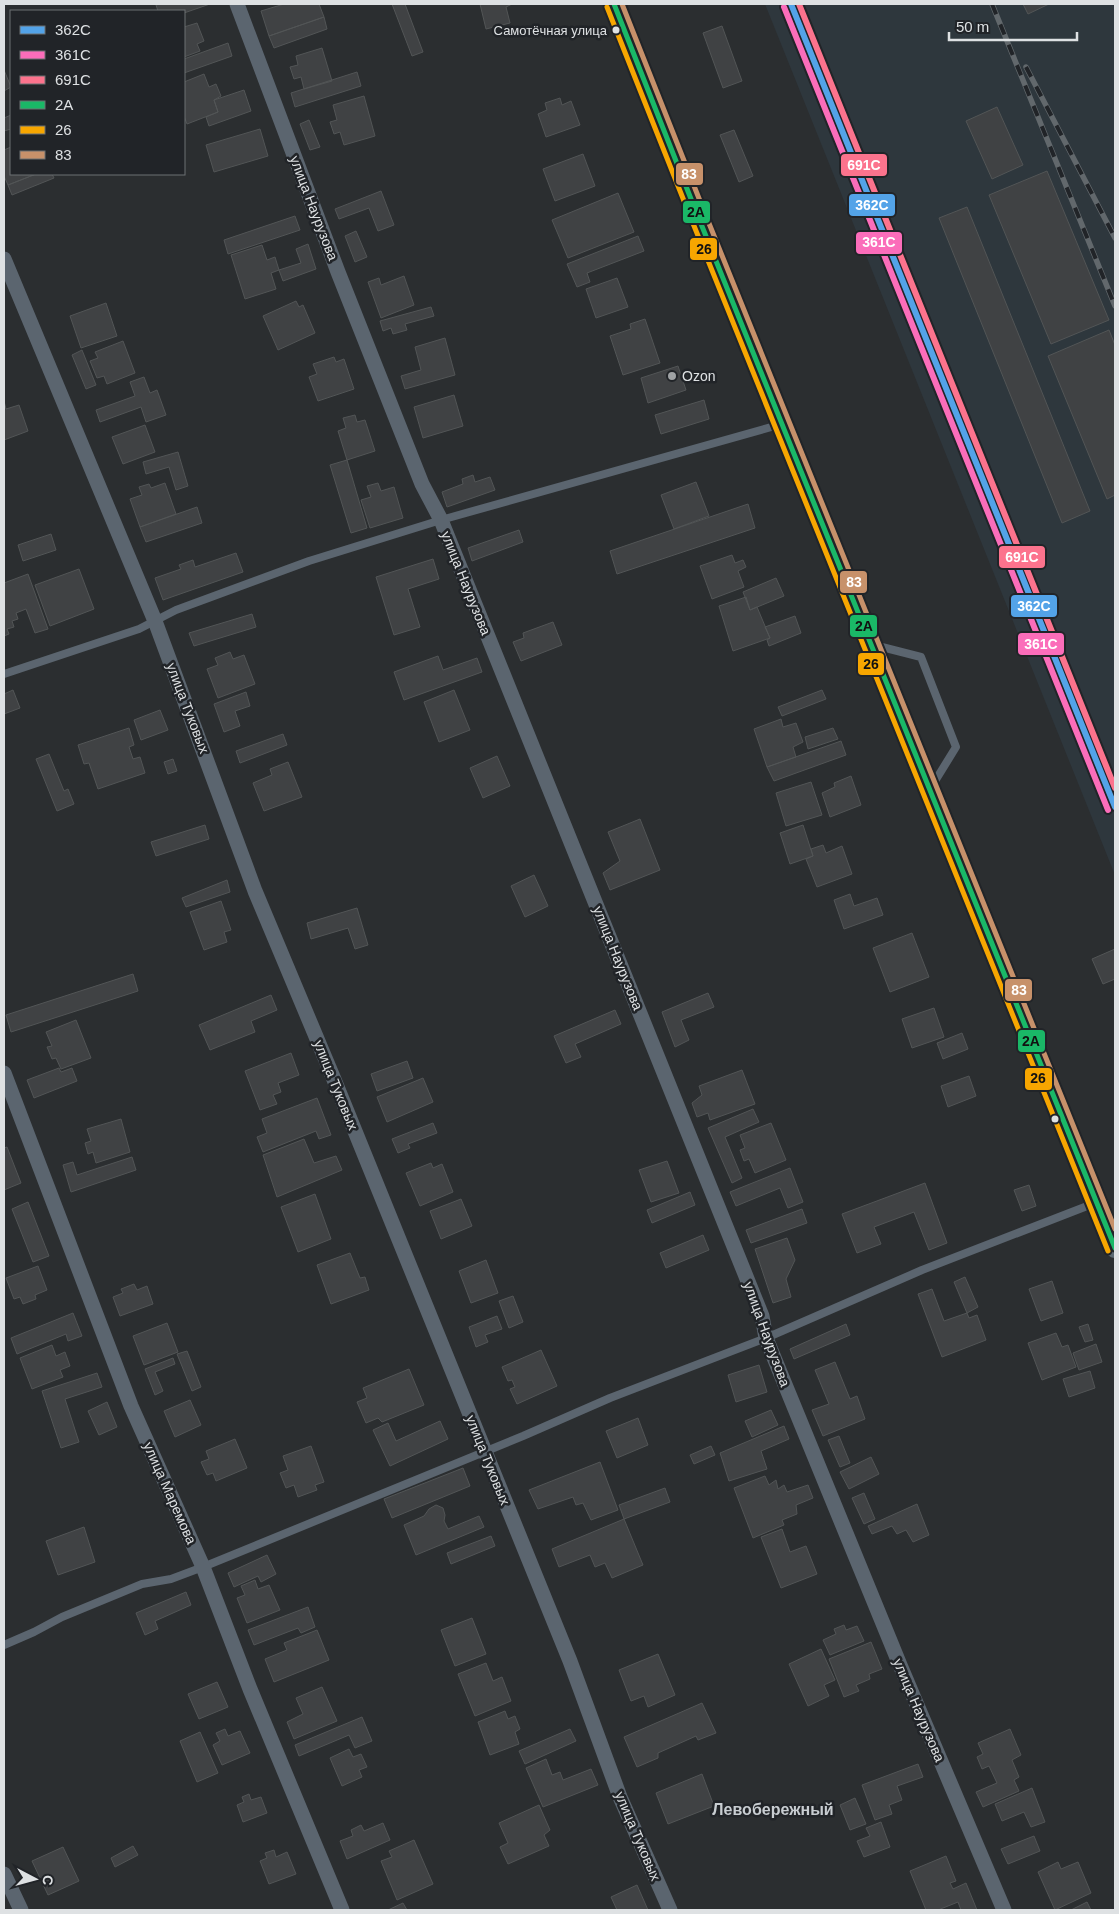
<svg xmlns="http://www.w3.org/2000/svg" width="1119" height="1914" font-family="Helvetica,sans-serif">
	<rect width="100%" height="100%" fill="#2b2e30"/>
	<path fill="#2e373d" d="M765,4H1115V875Z"/>
	<path fill="#404244" stroke="#525556" d="M160,4H210L184,13V11H158L156,5Z
		M284,4H319L324,17L269,36L261,11Z
		M392,4H405L423,52L412,56Z
		M480,4H512L506,7L510,23L486,29Z
		M1023,4H1049L1028,14Z
		M324,17L327,29L274,48L269,36Z
		M197,23L204,41L197,44L200,51L184,57V27Z
		M722,26L742,81L723,88L703,33Z
		M228,43L232,56L184,73V59Z
		M322,48L332,81L304,89L301,77L294,79L290,67L298,65L296,56Z
		M4,70L11,87L4,91Z
		M357,72L361,86L295,107L291,93Z
		M204,74L209,87L216,84L221,96L214,100L218,112L187,124L184,116V82Z
		M244,90L251,111L209,126L206,117L218,112L214,100Z
		M364,96L375,136L344,145L340,132L334,134L330,122L337,120L333,105Z
		M560,98L562,105L571,101L580,125L546,137L538,114L547,110L545,103Z
		M997,107L1023,165L992,179L966,121Z
		M11,115V129L4,131V118Z
		M309,120L320,147L310,150L300,124Z
		M260,129L268,156L214,172L206,145Z
		M734,130L753,176L739,182L720,135Z
		M11,147V174H36L8,185L4,176V150Z
		M583,154L595,186L555,201L543,169Z
		M1047,171L1109,320L1051,344L989,195Z
		M36,174H52L54,178L12,195L8,185Z
		M381,191L394,225L378,231L369,208L339,219L335,209Z
		M618,193L634,232L568,258L552,220Z
		M967,207L1090,511L1062,523L939,218Z
		M295,216L300,230L228,254L224,240Z
		M356,231L367,257L355,262L345,236Z
		M638,236L644,251L587,273L590,282L577,287L567,264Z
		M308,244L316,269L283,281L279,270L301,263L296,249Z
		M262,245L267,260L275,257L279,270L271,273L276,289L245,299L231,255Z
		M404,276L414,305L381,318L368,282L379,278L381,285Z
		M617,278L628,307L596,318L586,289Z
		M296,301L299,307L303,305L315,333L278,350L263,316Z
		M106,303L117,336L81,348L70,316Z
		M431,307L434,316L405,324L407,330L393,334L391,328L383,331L380,321Z
		M645,319L660,363L623,375L610,336L631,329L630,324Z
		M1109,330L1115,345V495L1107,499L1048,356Z
		M445,338L455,375L405,389L401,376L421,370L415,347Z
		M123,341L135,373L107,384L104,376L97,378L90,361L98,358L95,352Z
		M82,350L96,385L86,389L72,355Z
		M334,357L336,362L344,359L354,389L318,401L309,377L317,374L313,364Z
		M678,366L686,390L648,403L641,378Z
		M144,377L150,393L157,390L166,415L146,422L141,407L100,422L96,410L135,396L130,382Z
		M454,395L463,426L423,438L414,407Z
		M704,400L709,419L661,434L655,415Z
		M4,401L6,409L19,405L28,431L4,440Z
		M355,415L357,422L365,420L375,451L347,460L338,431L346,428L343,418Z
		M145,425L155,452L123,464L112,437Z
		M178,452L188,486L176,490L169,467L146,474L143,462Z
		M347,460L367,528L351,533L330,465Z
		M473,475L475,482L490,477L495,490L447,507L442,492L463,484L462,479Z
		M696,482L709,516L674,529L661,495Z
		M165,483L176,514L140,527L130,499L142,495L139,487L149,484L151,488Z
		M378,483L381,491L394,487L403,518L370,528L361,500L371,497L367,486Z
		M748,504L755,528L617,574L610,551Z
		M197,507L202,523L146,542L140,527Z
		M519,530L523,542L472,561L468,548Z
		M51,534L56,550L23,561L18,545Z
		M236,553L243,572L163,600L155,578L181,569L179,565L193,560L195,567Z
		M732,555L735,563L743,560L746,567L738,571L744,587L712,599L700,566Z
		M433,559L439,579L408,589L420,627L394,635L376,577Z
		M79,569L94,609L50,626L35,585Z
		M28,574L48,629L35,633L26,609L16,613L18,619L12,621L14,627L7,629L9,634L4,636V583Z
		M776,578L784,596L750,610L743,592Z
		M746,597L750,610L757,607L770,638L733,651L719,606Z
		M252,614L256,627L194,646L189,633Z
		M795,616L801,633L769,646L767,640L770,638L765,627Z
		M553,622L562,645L521,661L513,642L524,638L523,633Z
		M230,652L233,659L244,655L255,684L218,698L207,669L218,665L215,658Z
		M438,656L443,670L477,658L482,672L404,700L394,672Z
		M13,690L20,708L4,714V694Z
		M454,690L470,730L439,742L424,702Z
		M822,690L826,699L782,716L778,707Z
		M246,692L250,706L235,711L240,726L224,732L214,704Z
		M160,710L168,730L141,740L134,720Z
		M781,719L783,727L796,723L803,742L793,747L796,757L767,767L754,729Z
		M129,728L134,745L129,747L133,759L140,757L145,773L98,789L89,763L84,764L78,745Z
		M833,728L838,739L808,749L805,737Z
		M283,734L287,745L240,763L236,751Z
		M841,741L846,755L774,781L767,767Z
		M49,754L64,791L68,789L74,804L57,811L36,759Z
		M497,756L510,786L483,798L470,768Z
		M173,759L177,771L168,774L164,762Z
		M288,762L302,797L264,811L253,783L272,775L270,769Z
		M851,776L861,805L830,817L822,793L835,787L834,783Z
		M811,782L822,815L786,826L776,793Z
		M640,819L660,870L610,890L603,873L620,861L608,832Z
		M205,825L209,839L156,856L151,842Z
		M803,825L813,856L790,864L780,833Z
		M823,845L826,853L842,846L852,874L817,887L806,859L813,856L811,849Z
		M534,875L548,906L525,917L511,886Z
		M227,880L230,892L186,907L182,898Z
		M850,894L854,906L877,898L883,915L844,929L834,900Z
		M221,901L231,930L224,932L227,942L204,950L190,912Z
		M357,908L368,945L355,949L348,928L311,939L307,923Z
		M912,933L929,977L890,992L873,948Z
		M1115,949V979L1103,984L1092,959Z
		M133,974L138,991L11,1032L6,1015Z
		M708,993L714,1007L681,1020L689,1040L675,1047L662,1012Z
		M271,995L277,1010L251,1021L255,1032L210,1050L199,1025Z
		M934,1008L944,1037L912,1048L902,1019Z
		M615,1010L621,1024L575,1044L581,1057L566,1063L554,1036Z
		M76,1020L91,1058L61,1069L56,1058L52,1059L47,1047L52,1046L46,1032Z
		M962,1033L968,1049L943,1059L937,1043Z
		M291,1053L299,1075L278,1083L281,1092L273,1095L277,1104L260,1110L245,1071Z
		M407,1061L413,1078L377,1091L371,1074Z
		M59,1068L61,1072L72,1068L77,1081L34,1098L27,1080Z
		M742,1070L755,1104L710,1120L708,1113L697,1117L692,1103L702,1095L699,1086Z
		M969,1076L976,1096L948,1107L941,1086Z
		M423,1078L433,1102L387,1122L377,1097Z
		M317,1098L331,1135L319,1139L316,1131L263,1152L257,1137L267,1133L262,1119Z
		M753,1109L759,1122L725,1137L742,1178L732,1183L708,1128Z
		M121,1119L130,1152L96,1163L93,1152L88,1154L85,1143L91,1141L87,1129Z
		M433,1123L437,1133L408,1144L410,1148L398,1153L392,1139Z
		M771,1123L786,1160L755,1173L749,1159L744,1161L740,1150L745,1148L740,1135Z
		M304,1139L314,1163L336,1156L342,1170L277,1197L263,1155Z
		M7,1147L21,1183L4,1190V1148Z
		M132,1157L136,1170L71,1192L63,1165L73,1162L77,1175Z
		M667,1161L679,1193L651,1202L639,1170Z
		M431,1163L433,1168L442,1164L453,1192L420,1206L406,1173Z
		M790,1168L803,1202L788,1208L780,1188L736,1206L730,1192Z
		M925,1183L947,1243L929,1250L914,1212L874,1227L881,1244L857,1253L842,1214Z
		M1029,1185L1036,1206L1022,1211L1014,1190Z
		M690,1192L695,1205L652,1223L647,1210Z
		M315,1194L331,1239L298,1252L281,1207Z
		M461,1199L472,1226L441,1239L430,1211Z
		M28,1202L49,1256L33,1262L12,1209Z
		M802,1209L807,1223L751,1243L746,1230Z
		M703,1235L709,1250L666,1268L660,1253Z
		M787,1238L795,1260L786,1279L791,1297L773,1303L755,1249Z
		M350,1253L360,1278L365,1277L369,1290L331,1304L317,1265Z
		M486,1260L498,1293L471,1303L459,1271Z
		M38,1266L47,1290L35,1295L36,1299L23,1304L20,1297L14,1299L6,1278Z
		M965,1277L978,1307L967,1313L954,1282Z
		M1052,1281L1063,1313L1041,1321L1029,1289Z
		M134,1284L137,1290L147,1286L153,1304L120,1316L113,1297L123,1293L121,1289Z
		M932,1289L944,1321L967,1313L969,1318L977,1315L986,1340L942,1357L918,1294Z
		M513,1296L523,1322L509,1328L499,1301Z
		M73,1313L82,1336L68,1341L66,1334L17,1354L11,1338Z
		M497,1316L502,1329L485,1335L488,1342L476,1347L469,1327Z
		M167,1323L178,1352L144,1365L133,1336Z
		M846,1324L850,1335L794,1359L790,1349Z
		M1088,1324L1093,1340L1085,1342L1079,1327Z
		M1056,1333L1062,1347L1068,1345L1076,1367L1042,1380L1028,1343Z
		M1096,1344L1102,1362L1079,1370L1073,1353Z
		M52,1345L56,1356L65,1352L70,1366L60,1370L63,1377L32,1389L20,1358Z
		M541,1350L557,1386L517,1404L510,1389L515,1387L512,1380L508,1381L502,1367Z
		M187,1351L201,1387L192,1391L177,1354Z
		M173,1358L175,1364L155,1372L163,1391L155,1395L145,1369Z
		M835,1362L850,1399L857,1396L865,1419L823,1436L812,1410L829,1404L815,1370Z
		M759,1365L767,1392L736,1402L728,1375Z
		M409,1369L424,1405L382,1422L378,1418L366,1423L357,1402L367,1398L363,1388Z
		M1090,1371L1095,1388L1069,1397L1063,1379Z
		M97,1373L102,1387L65,1399L79,1442L61,1448L42,1391Z
		M190,1400L201,1425L175,1437L164,1411Z
		M107,1402L117,1427L99,1435L88,1411Z
		M771,1410L778,1425L752,1437L745,1421Z
		M638,1418L648,1445L617,1458L606,1431Z
		M440,1421L448,1439L390,1466L373,1430L388,1423L396,1441Z
		M784,1426L789,1439L761,1451L767,1469L729,1481L720,1453Z
		M839,1436L850,1463L840,1467L828,1440Z
		M235,1439L247,1468L216,1481L213,1473L207,1475L201,1462L209,1459L206,1451Z
		M311,1446L324,1482L315,1485L317,1490L298,1497L294,1485L286,1488L280,1473L288,1470L283,1456Z
		M711,1446L715,1455L694,1464L690,1455Z
		M871,1457L879,1474L849,1489L840,1472Z
		M600,1462L618,1510L591,1520L583,1503L576,1505L573,1497L538,1509L529,1490Z
		M463,1468L470,1486L392,1518L384,1499Z
		M765,1476L769,1485L776,1480L778,1489L784,1485L787,1492L808,1485L813,1498L796,1505L797,1514L782,1520L784,1525L753,1538L734,1488Z
		M665,1488L670,1502L624,1519L619,1505Z
		M864,1493L875,1519L864,1524L852,1498Z
		M917,1504L929,1535L913,1542L906,1530L897,1534L892,1526L872,1534L868,1526Z
		M436,1505L443,1508L445,1515L444,1521L448,1529L479,1516L484,1527L416,1555L404,1525L424,1516L429,1509Z
		M624,1519L643,1565L612,1578L605,1563L595,1567L590,1555L559,1567L552,1549Z
		M84,1527L95,1562L58,1575L46,1541Z
		M782,1529L790,1552L806,1546L817,1574L781,1588L761,1537Z
		M491,1536L495,1546L451,1564L447,1553Z
		M267,1555L276,1574L261,1582L258,1576L234,1587L228,1573Z
		M255,1580L258,1589L269,1585L280,1610L247,1623L237,1598L245,1595L241,1586Z
		M186,1592L191,1605L155,1621L158,1629L145,1635L136,1613Z
		M308,1607L315,1627L301,1633L298,1628L254,1645L248,1630Z
		M472,1618L486,1654L455,1666L441,1630Z
		M844,1625L846,1630L857,1626L864,1641L830,1655L823,1640L836,1634L834,1629Z
		M317,1630L329,1660L274,1682L265,1659L287,1650L284,1643Z
		M871,1642L882,1669L869,1674L870,1679L856,1685L859,1691L844,1697L829,1659Z
		M821,1649L835,1680L824,1685L829,1696L808,1706L789,1664Z
		M658,1654L675,1695L648,1707L644,1696L631,1701L619,1670Z
		M486,1663L493,1681L502,1677L511,1701L475,1716L458,1674Z
		M217,1682L228,1707L199,1719L188,1694Z
		M322,1687L337,1721L294,1739L287,1722L303,1714L296,1698Z
		M702,1703L716,1733L698,1740L696,1736L658,1753V1758L637,1767L624,1737Z
		M505,1711L508,1719L515,1716L520,1729L515,1732L519,1744L490,1755L478,1722Z
		M362,1717L372,1741L355,1748L349,1735L299,1756L295,1745Z
		M225,1729L228,1736L240,1731L250,1753L222,1765L213,1745L220,1741L216,1733Z
		M570,1729L576,1741L525,1764L519,1751Z
		M1010,1729L1021,1755L1012,1760L1019,1777L1014,1780L1019,1791L983,1807L976,1792L997,1783L989,1766L982,1769L977,1757L983,1754L978,1743Z
		M200,1732L218,1773L197,1782L180,1741Z
		M349,1749L353,1757L361,1754L367,1767L359,1770L362,1777L342,1786L330,1758Z
		M546,1759L552,1775L560,1772L563,1780L591,1769L598,1785L543,1807L526,1768Z
		M918,1764L923,1777L897,1786L902,1800L889,1805L892,1814L875,1820L862,1785Z
		M702,1774L714,1806L668,1824L656,1793Z
		M1032,1788L1045,1822L1031,1827L1024,1812L1002,1821L995,1804Z
		M249,1794L251,1800L261,1797L267,1813L243,1822L237,1805L244,1802L242,1797Z
		M855,1798L866,1824L850,1830L840,1805Z
		M539,1805L550,1830L544,1835L549,1846L508,1864L500,1847L508,1843L499,1823Z
		M881,1822L890,1847L864,1857L857,1841L870,1836L866,1828Z
		M383,1823L390,1840L347,1859L340,1841L353,1836L351,1830L361,1825L364,1831Z
		M1034,1836L1040,1851L1008,1864L1001,1849Z
		M414,1840L433,1884L397,1900L381,1861L392,1857L389,1851Z
		M133,1846L138,1855L115,1867L111,1858Z
		M63,1847L79,1881L48,1895L32,1861Z
		M274,1850L276,1857L287,1852L296,1874L269,1884L260,1861L267,1858L265,1853Z
		M946,1856L956,1881L950,1883L953,1889L966,1883L977,1910H961L958,1902L938,1910H926L910,1871Z
		M1058,1862L1061,1869L1078,1862L1091,1893L1055,1910L1038,1872Z
		M637,1885L648,1910H617L611,1897Z
		M1087,1902L1091,1910H1071Z
		M403,1903L407,1910H388Z"/>
	<g fill="none" stroke-linecap="round" stroke-linejoin="round">
		<path stroke="#5b656f" stroke-width="8" d="M874,645L921,657L956,747L932,786
			M4,674L139,629L176,610L309,561L441,520L782,424
			M4,1645L34,1632L62,1617L142,1584L171,1579L203,1567L523,1436L610,1398L766,1338L922,1270L1095,1203"/>
		<path stroke="#5b656f" stroke-width="15" d="M237,4L338,272L422,484L441,520L762,1316L766,1338L900,1665L1004,1910
			M4,259L155,621L255,891L333,1077L570,1661L620,1797L670,1910
			M4,1073L131,1406L203,1567L250,1689L342,1910
			M4,1874L21,1910"/>
		<path stroke="#5c6971" stroke-width="20" d="M614,4C682,182 757,358 828,535C923,773 1019,1011 1115,1248"/>
		<g stroke="#62686c" stroke-width="5.5">
			<path id="rail" d="M992,4L1115,306
				M1026,67L1115,238"/>
		</g>
		<use href="#rail" stroke="#212428" stroke-width="4" stroke-dasharray="11" stroke-linecap="butt"/>
		<g stroke="#212428" stroke-width="9">
			<path id="bus-1" d="M614,4L693,204L1115,1248"/>
		</g>
		<g stroke="#212428" stroke-width="9">
			<path id="bus-2" d="M607,7L686,206L1108,1251"/>
		</g>
		<g stroke="#212428" stroke-width="9">
			<path id="bus-3" d="M622,4L700,201L1115,1229"/>
		</g>
		<use href="#bus-1" stroke="#1ab867" stroke-width="5"/>
		<use href="#bus-2" stroke="#f7a600" stroke-width="5"/>
		<use href="#bus-3" stroke="#c7916a" stroke-width="5"/>
		<g stroke="#212428" stroke-width="10">
			<path id="rail-1" d="M791,4L1115,807"/>
		</g>
		<g stroke="#212428" stroke-width="10">
			<path id="rail-2" d="M784,7L1108,810"/>
		</g>
		<g stroke="#212428" stroke-width="10">
			<path id="rail-3" d="M799,4L1115,788"/>
		</g>
		<use href="#rail-1" stroke="#53a3e8" stroke-width="6"/>
		<use href="#rail-2" stroke="#fb6dba" stroke-width="6"/>
		<use href="#rail-3" stroke="#fc738d" stroke-width="6"/>
	</g>
	<g fill="#dee1e3" stroke="#212428" stroke-width="2">
		<circle cx="616" cy="30" r="4.5"/>
		<circle cx="1055" cy="1119" r="4.5"/>
	</g>
	<circle fill="#9fa2a4" stroke="#212428" stroke-width="2" cx="672" cy="376" r="5"/>
	<g text-anchor="middle" dominant-baseline="central" stroke-width="5" stroke-linejoin="round" paint-order="stroke">
		<g font-size="13" fill="#dee1e3" stroke="#212428" text-anchor="end">
			<text x="607" y="30">Самотёчная улица</text>
		</g>
		<g font-size="14" fill="#dee1e3" stroke="#212428">
			<text transform="translate(314 208) rotate(69)">улица Наурузова</text>
			<text transform="translate(466 583) rotate(68)">улица Наурузова</text>
			<text transform="translate(188 708) rotate(69)">улица Туковых</text>
			<text transform="translate(618 958) rotate(68)">улица Наурузова</text>
			<text transform="translate(336 1085) rotate(68)">улица Туковых</text>
			<text transform="translate(767 1334) rotate(70)">улица Наурузова</text>
			<text transform="translate(488 1460) rotate(68)">улица Туковых</text>
			<text transform="translate(170 1493) rotate(66)">улица Маремова</text>
			<text transform="translate(919 1710) rotate(67)">улица Наурузова</text>
			<text transform="translate(638 1836) rotate(67)">улица Туковых</text>
		</g>
		<g font-size="14" fill="#dee1e3" stroke="#212428" text-anchor="start">
			<text x="682" y="376">Ozon</text>
		</g>
		<g font-size="16" font-weight="bold" fill="#c8cdd1" stroke="#212428">
			<text x="773" y="1809">Левобережный</text>
		</g>
	</g>
	<g stroke="#212428" stroke-width="2">
		<rect x="840" y="153" width="48" height="24" rx="5" fill="#fc738d"/>
		<rect x="675" y="162" width="29" height="24" rx="5" fill="#c7916a"/>
		<rect x="848" y="193" width="48" height="24" rx="5" fill="#53a3e8"/>
		<rect x="682" y="200" width="29" height="24" rx="5" fill="#1ab867"/>
		<rect x="855" y="231" width="48" height="24" rx="5" fill="#fb6dba"/>
		<rect x="689" y="237" width="29" height="24" rx="5" fill="#f7a600"/>
		<rect x="998" y="545" width="48" height="24" rx="5" fill="#fc738d"/>
		<rect x="839" y="570" width="29" height="24" rx="5" fill="#c7916a"/>
		<rect x="1010" y="594" width="48" height="24" rx="5" fill="#53a3e8"/>
		<rect x="849" y="614" width="29" height="24" rx="5" fill="#1ab867"/>
		<rect x="1017" y="632" width="48" height="24" rx="5" fill="#fb6dba"/>
		<rect x="857" y="652" width="28" height="24" rx="5" fill="#f7a600"/>
		<rect x="1004" y="978" width="29" height="24" rx="5" fill="#c7916a"/>
		<rect x="1017" y="1029" width="29" height="24" rx="5" fill="#1ab867"/>
		<rect x="1024" y="1067" width="29" height="24" rx="5" fill="#f7a600"/>
	</g>
	<g font-size="14" text-anchor="middle" font-weight="bold" fill="#fff">
		<text x="864" y="170">691С</text>
		<text x="689" y="179">83</text>
		<text x="872" y="210">362С</text>
		<text x="879" y="247">361С</text>
		<text x="1022" y="562">691С</text>
		<text x="854" y="587">83</text>
		<text x="1034" y="611">362С</text>
		<text x="1041" y="649">361С</text>
		<text x="1019" y="995">83</text>
	</g>
	<g font-size="14" text-anchor="middle" font-weight="bold" fill="#111">
		<text x="696" y="217">2А</text>
		<text x="704" y="254">26</text>
		<text x="864" y="631">2А</text>
		<text x="871" y="669">26</text>
		<text x="1031" y="1046">2А</text>
		<text x="1038" y="1083">26</text>
	</g>
	<rect width="1119" height="1914" fill="none" stroke="#dee1e3" stroke-width="10"/>
	<rect x="10" y="10" width="175" height="165" fill="#212428" stroke="#6d7073"/>
	<rect x="20" y="26" width="25" height="8" fill="#53a3e8" stroke="#6d7073"/>
	<text x="55" y="35" font-size="15" fill="#dee1e3">362С</text>
	<rect x="20" y="51" width="25" height="8" fill="#fb6dba" stroke="#6d7073"/>
	<text x="55" y="60" font-size="15" fill="#dee1e3">361С</text>
	<rect x="20" y="76" width="25" height="8" fill="#fc738d" stroke="#6d7073"/>
	<text x="55" y="85" font-size="15" fill="#dee1e3">691С</text>
	<rect x="20" y="101" width="25" height="8" fill="#1ab867" stroke="#6d7073"/>
	<text x="55" y="110" font-size="15" fill="#dee1e3">2А</text>
	<rect x="20" y="126" width="25" height="8" fill="#f7a600" stroke="#6d7073"/>
	<text x="55" y="135" font-size="15" fill="#dee1e3">26</text>
	<rect x="20" y="151" width="25" height="8" fill="#c7916a" stroke="#6d7073"/>
	<text x="55" y="160" font-size="15" fill="#dee1e3">83</text>
	<g transform="translate(35 1879) rotate(96)" stroke="#212428" stroke-width="4" paint-order="stroke">
	<path d="M0-4L9 19L0 12L-9 19Z" fill="#dee1e3"/>
	<text y="-8" font-size="14" font-weight="bold" text-anchor="middle" fill="#dee1e3">С</text>
	</g>
	<path d="M949 32v8h128v-8" fill="none" stroke="#dee1e3" stroke-width="2.5"/>
	<text x="956" y="32" font-size="15" fill="#dee1e3" stroke="#212428" stroke-width="4" paint-order="stroke">50 m</text>
</svg>
